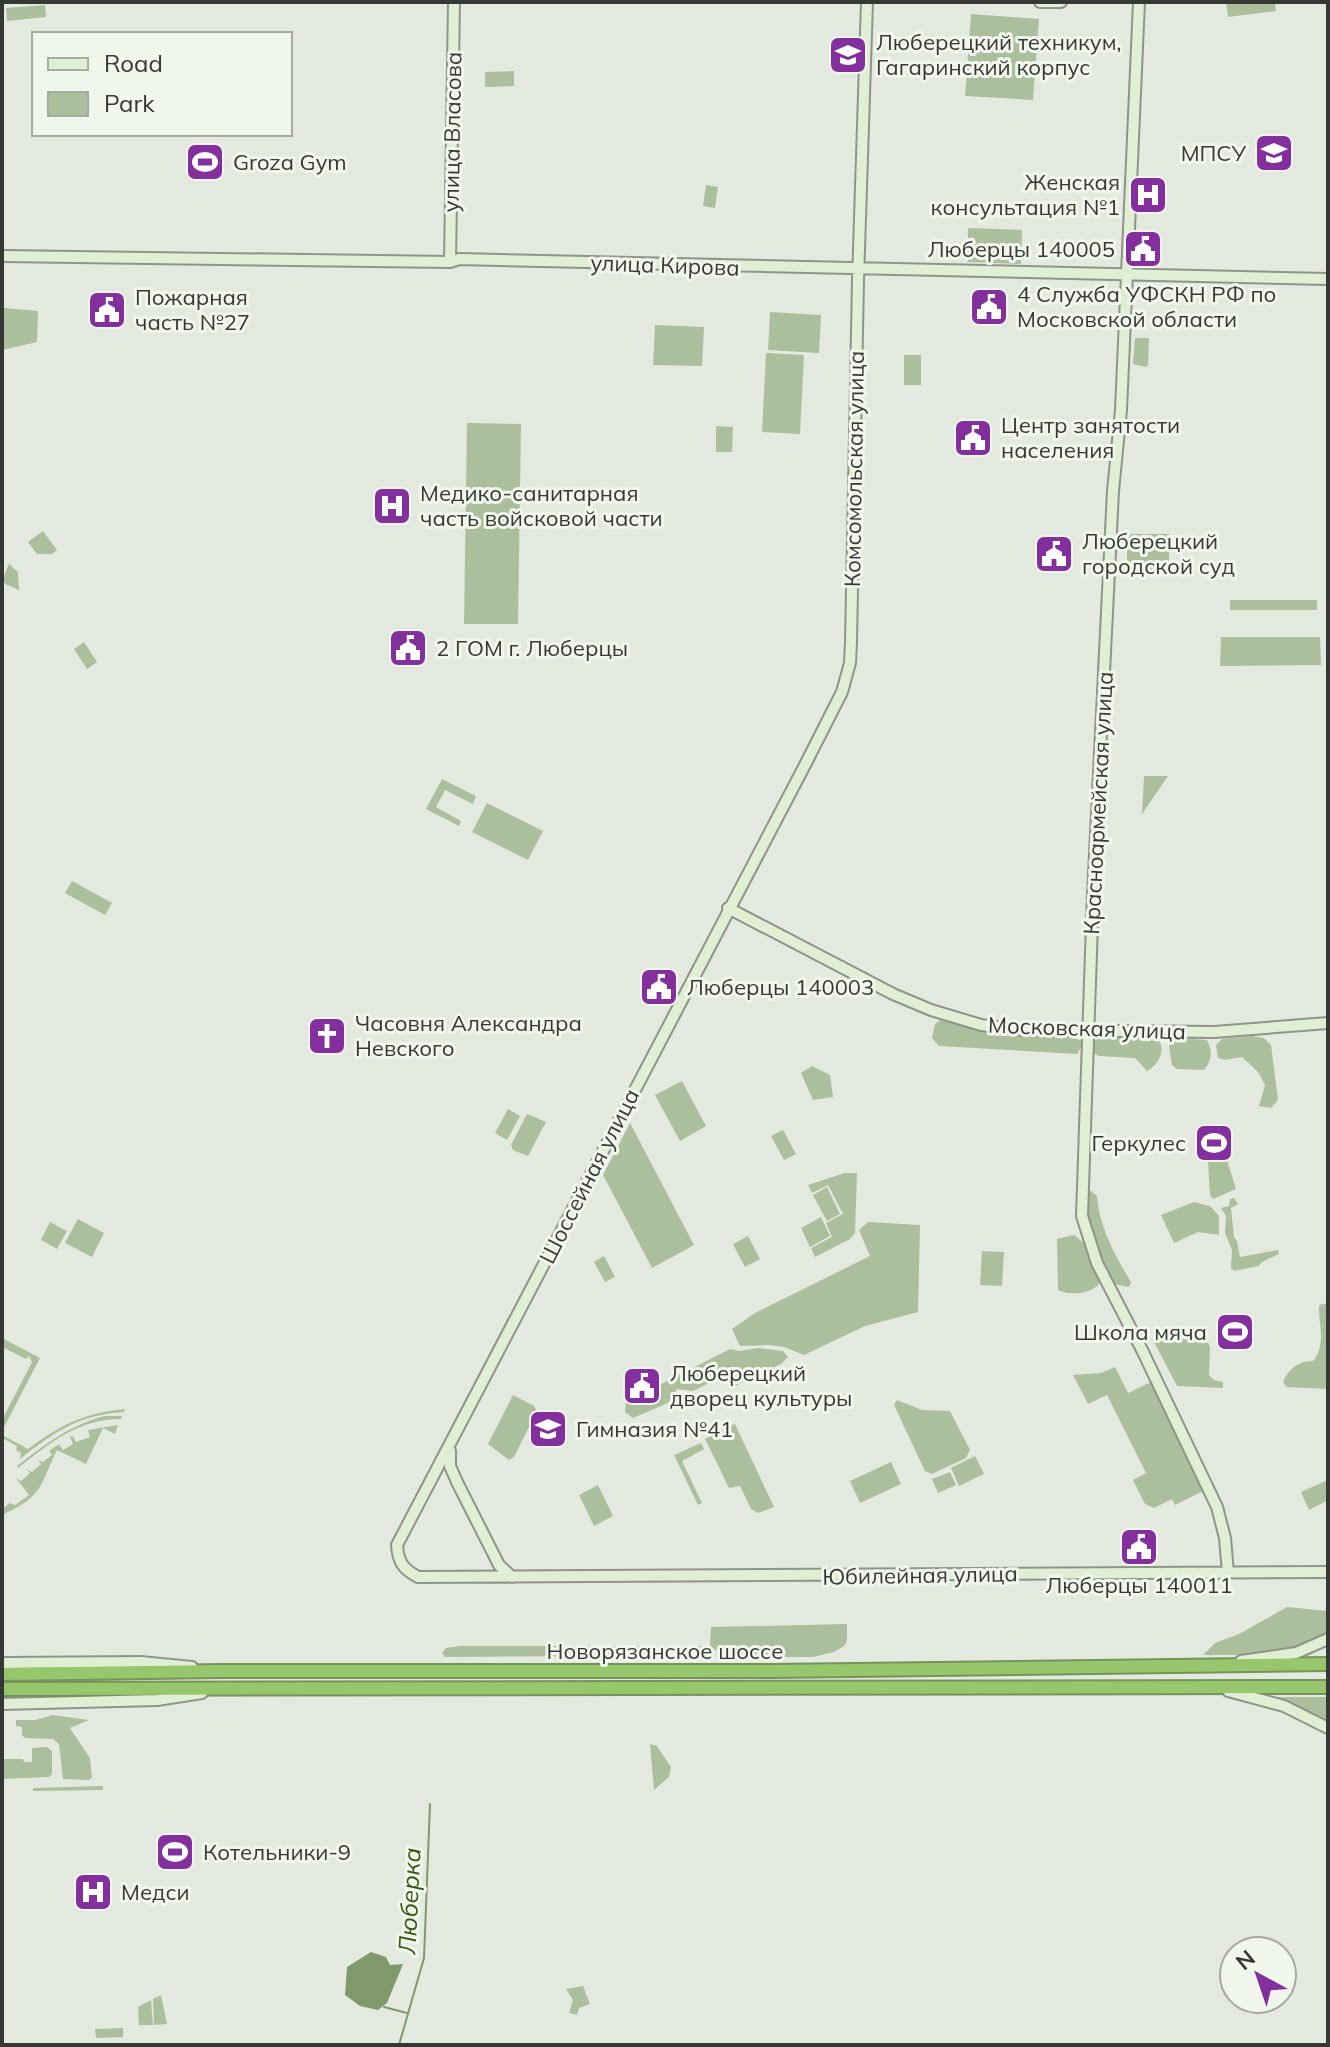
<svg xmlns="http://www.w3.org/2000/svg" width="1330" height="2047" font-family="Mulish,sans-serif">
	<rect width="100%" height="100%" fill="#e4e9e0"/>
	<path fill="#acbf9d" d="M1226,2H1275L1276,11L1228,17Z
		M45,5L46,17L7,21L6,8Z
		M971,14L1039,19L1033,100L965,96Z
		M514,71V86L485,87V72Z
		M706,185L718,187L715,208L703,206Z
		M968,228L1022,230L1021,264L968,262Z
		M2,305L4,308L38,311L37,342L2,350Z
		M770,312L821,315L819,353L768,350Z
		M655,325L704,327L702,366L653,365Z
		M1135,338H1149L1148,365L1146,367L1133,364Z
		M766,353L804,355L800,434L762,432Z
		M904,355H921V385H904Z
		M467,423L521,424L518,624H464Z
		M716,426L733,427L732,452H716Z
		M43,531L57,550L52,554H37L28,542Z
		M1127,534H1169V573L1127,574Z
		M9,564L18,572L19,590L5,584L3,578Z
		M1230,600H1317V610H1230Z
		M1221,637H1320L1321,665L1220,666Z
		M84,642L97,662L87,669L74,649Z
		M1144,776H1168L1142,814Z
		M442,779L476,796L473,804L445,790L436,807L461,821L459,826L426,809Z
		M487,803L543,831L528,860L472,832Z
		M72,881L112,903L105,915L65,893Z
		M940,1020L1006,1036H1070L1084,1042L1077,1054L939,1046L932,1038L935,1024Z
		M1252,1036L1264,1038L1271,1045L1278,1100L1271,1108L1259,1106L1265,1085L1258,1072L1242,1057L1225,1060L1218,1058L1216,1045L1222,1039Z
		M1104,1037L1158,1038C1166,1051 1159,1064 1147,1071L1135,1058L1099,1056L1093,1053V1040Z
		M1181,1038L1207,1040C1213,1051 1212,1061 1204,1070L1177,1069L1172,1065L1169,1047L1171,1041Z
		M812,1066L830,1075L833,1097L813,1100L801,1073Z
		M682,1081L706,1126L680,1141L655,1095Z
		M508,1109L520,1116L507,1140L495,1133Z
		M527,1114L546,1122L528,1156L513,1150L511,1145Z
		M630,1123L694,1245L652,1268L603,1175Z
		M783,1130L796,1154L784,1160L771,1136Z
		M1227,1160L1236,1189L1213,1199L1210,1195L1208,1162Z
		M845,1173H857L855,1233L850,1239L815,1257L811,1248L832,1237L826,1223L843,1214L828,1185L812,1193L808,1185Z
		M827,1187L840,1214L827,1221L813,1195Z
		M1091,1191L1097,1196C1099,1226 1115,1256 1131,1282L1129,1287L1114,1284C1096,1255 1085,1228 1087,1193Z
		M1234,1198L1238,1204L1231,1208L1234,1237L1237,1241L1240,1257L1278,1250L1279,1254L1262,1262L1259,1266L1234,1271L1231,1268L1232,1250L1225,1233L1226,1216L1221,1208L1229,1206L1230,1199Z
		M1194,1202L1210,1206L1219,1216V1235L1198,1232L1174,1243L1161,1215Z
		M821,1217L830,1236L810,1247L801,1228Z
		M78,1219L104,1233L92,1257L65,1243Z
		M50,1222L67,1231L57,1249L41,1240Z
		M868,1222L920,1225L918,1312L865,1326L804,1355L784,1347L769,1345L740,1346L732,1329L755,1313L870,1256L859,1230Z
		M1074,1235L1085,1244L1100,1283C1092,1294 1070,1296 1058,1290L1057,1239Z
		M748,1236L760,1259L745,1267L733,1244Z
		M982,1251L1004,1252L1002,1286L980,1285Z
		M604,1256L615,1277L605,1282L594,1262Z
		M1328,1303V1389L1286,1387L1283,1381C1290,1368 1298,1361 1313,1361C1327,1344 1318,1325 1319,1305Z
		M1156,1337L1207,1340L1210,1347L1209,1375L1214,1380L1223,1382V1388L1177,1386L1154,1342Z
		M2,1338L40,1358L2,1431V1420L32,1362L29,1356L26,1359L4,1348L2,1349Z
		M758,1348L783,1351L788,1357L781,1364L735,1386L717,1379L693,1391L677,1389L668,1403L633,1418L625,1412L626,1402L730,1349L739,1351Z
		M1115,1367L1128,1393L1151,1382L1203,1491L1175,1505L1172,1499L1154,1508L1145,1504L1133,1480L1146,1473L1107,1395L1088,1404L1073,1375L1101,1373Z
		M513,1395L534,1406L537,1411L514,1457L509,1460L488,1444Z
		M897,1400L922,1410L950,1411L970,1450L966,1458L932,1474L925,1471L894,1405Z
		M125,1409L124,1412C78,1415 54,1432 20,1459L21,1453L16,1450L17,1446L2,1438V1435L28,1449C60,1425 84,1413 125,1409Z
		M105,1416H122L121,1419C78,1419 50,1443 18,1468L17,1466C45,1444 70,1425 105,1416Z
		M735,1424L774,1507L758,1513L751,1509L740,1486L729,1488L705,1439Z
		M118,1425L115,1434L103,1428L86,1464L57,1450C39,1488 43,1496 2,1515V1509L10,1503L15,1505L29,1495L16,1478L21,1481L30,1473L26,1469L32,1472L41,1464L38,1460L43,1462L52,1455L49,1451L59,1444L63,1450L73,1444L70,1437L73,1436L76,1442L90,1437L88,1430Z
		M701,1443L704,1449L682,1461L702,1503L698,1505L674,1455Z
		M975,1456L984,1474L959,1486L951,1468Z
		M891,1462L901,1484L860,1503L850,1481Z
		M950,1472L956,1485L938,1493L932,1479Z
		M1328,1480V1500L1309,1510L1301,1492Z
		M598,1485L613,1516L594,1526L579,1495Z
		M1287,1607L1328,1611V1635L1293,1650L1258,1655H1203L1215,1643L1239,1634Z
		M847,1624V1641L844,1646L834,1652L813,1657H732L711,1648H629L604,1656L445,1657L442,1653L446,1648L460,1646H710L711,1627Z
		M1328,1697V1724L1273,1698L1274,1697Z
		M53,1715L89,1720L70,1728L90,1758L92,1778L88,1780L63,1779L59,1744L53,1739L25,1738L22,1735V1727L16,1726V1720H35Z
		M650,1744L657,1746L671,1767L669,1777L654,1790Z
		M47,1747L52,1751V1774L49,1777L2,1779V1759H23L24,1762H32V1748Z
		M103,1786V1790L33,1791V1788Z
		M583,1986L590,2004L579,2008L577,2015L569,2013L573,2000L566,1989Z
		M161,1995L167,2024L154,2025L153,1999Z
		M151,2000L153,2025H139L138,2007Z
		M123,2028V2037L96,2038L95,2029Z"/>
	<path fill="#7f996a" d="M371,1952L386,1957L390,1965L403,1964L387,2003L378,2010L360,2006L345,1995L347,1967Z"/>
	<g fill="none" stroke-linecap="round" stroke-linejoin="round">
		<path stroke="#7f996a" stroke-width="2" d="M384,2007L407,2013
			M399,2045L424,1958L430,1804"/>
		<g stroke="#8f948b" stroke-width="14">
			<path id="secondary" d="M867,2L858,280L851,642L850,663L842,692L806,763L397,1545C398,1562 403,1569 418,1577L1328,1572
				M1040,2H1061
				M1139,2L1121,410L1113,491L1093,894L1082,1216L1097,1263L1143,1352L1217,1507L1225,1538L1228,1573
				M2,256L450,262L459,259L1328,279
				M450,262L454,2
				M728,908L893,994L931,1010L981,1025L1024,1030L1214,1032L1328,1023
				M450,1451V1466L457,1482L499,1565L512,1577
				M1241,1661L1296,1653L1328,1639
				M2,1663L141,1662L192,1667
				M1228,1691L1284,1706L1328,1728
				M2,1704L157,1700L202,1693"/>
		</g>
		<g stroke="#759459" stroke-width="16">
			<path id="highway" d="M2,1674L222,1671H772L1328,1664
				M2,1689L1328,1687"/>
		</g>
		<use href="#secondary" stroke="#e0eed3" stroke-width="10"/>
		<use href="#highway" stroke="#97c66d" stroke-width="12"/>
	</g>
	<defs>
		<g id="university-square" transform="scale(2)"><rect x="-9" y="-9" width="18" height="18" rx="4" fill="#83309e" stroke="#f1f6ed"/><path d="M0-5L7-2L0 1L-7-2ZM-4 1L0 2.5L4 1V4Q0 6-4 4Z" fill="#fff"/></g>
		<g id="stadium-square" transform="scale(2)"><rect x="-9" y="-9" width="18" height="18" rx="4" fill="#83309e" stroke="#f1f6ed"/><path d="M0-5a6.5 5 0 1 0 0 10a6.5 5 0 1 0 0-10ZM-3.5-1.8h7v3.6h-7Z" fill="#fff"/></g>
		<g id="hospital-square" transform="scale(2)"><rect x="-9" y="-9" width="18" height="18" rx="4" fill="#83309e" stroke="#f1f6ed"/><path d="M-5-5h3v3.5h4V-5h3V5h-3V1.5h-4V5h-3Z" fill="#fff"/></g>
		<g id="civic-square" transform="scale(2)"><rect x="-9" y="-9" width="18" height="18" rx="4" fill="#83309e" stroke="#f1f6ed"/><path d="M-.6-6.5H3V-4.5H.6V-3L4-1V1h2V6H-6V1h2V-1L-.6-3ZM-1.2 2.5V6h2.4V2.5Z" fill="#fff"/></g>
		<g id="church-square" transform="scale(2)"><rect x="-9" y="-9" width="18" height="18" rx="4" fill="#83309e" stroke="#f1f6ed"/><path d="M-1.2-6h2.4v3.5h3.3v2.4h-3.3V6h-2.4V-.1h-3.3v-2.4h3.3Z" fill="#fff"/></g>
		<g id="school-square" transform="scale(2)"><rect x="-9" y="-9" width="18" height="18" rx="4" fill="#83309e" stroke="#f1f6ed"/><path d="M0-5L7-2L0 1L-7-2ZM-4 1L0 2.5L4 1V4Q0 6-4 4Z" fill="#fff"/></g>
	</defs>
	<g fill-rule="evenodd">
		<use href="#university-square" x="848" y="55"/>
		<use href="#university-square" x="1274" y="153"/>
		<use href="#stadium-square" x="205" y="162"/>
		<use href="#hospital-square" x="1148" y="195"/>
		<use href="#civic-square" x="1143" y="249"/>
		<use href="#civic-square" x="989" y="307"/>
		<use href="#civic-square" x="107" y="310"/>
		<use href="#civic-square" x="973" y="438"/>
		<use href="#hospital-square" x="392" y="506"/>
		<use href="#civic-square" x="1054" y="554"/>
		<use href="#civic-square" x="408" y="648"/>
		<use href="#civic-square" x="659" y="987"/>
		<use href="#church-square" x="327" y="1036"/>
		<use href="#stadium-square" x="1214" y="1143"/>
		<use href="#stadium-square" x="1235" y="1332"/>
		<use href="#civic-square" x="642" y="1386"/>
		<use href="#school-square" x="548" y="1429"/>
		<use href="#civic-square" x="1139" y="1547"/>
		<use href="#stadium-square" x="175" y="1852"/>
		<use href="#hospital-square" x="93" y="1892"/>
	</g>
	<g text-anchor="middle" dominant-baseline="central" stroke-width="6" stroke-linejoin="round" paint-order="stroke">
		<g font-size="22" fill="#363835" stroke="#f1f6ed" text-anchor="start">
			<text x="876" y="42">Люберецкий техникум,<tspan x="876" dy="25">Гагаринский корпус</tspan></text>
			<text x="1246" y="153" text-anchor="end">МПСУ</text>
			<text x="233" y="162">Groza Gym</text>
			<text x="1120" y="182" text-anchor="end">Женская<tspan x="1120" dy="25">консультация №1</tspan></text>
			<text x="1115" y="249" text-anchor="end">Люберцы 140005</text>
			<text x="1017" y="294">4 Служба УФСКН РФ по<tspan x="1017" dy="25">Московской области</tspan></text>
			<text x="135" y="297">Пожарная<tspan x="135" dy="25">часть №27</tspan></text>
			<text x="1001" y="425">Центр занятости<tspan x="1001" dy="25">населения</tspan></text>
			<text x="420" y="493">Медико-санитарная<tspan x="420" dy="25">часть войсковой части</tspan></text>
			<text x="1082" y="541">Люберецкий<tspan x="1082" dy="25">городской суд</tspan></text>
			<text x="436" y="648">2 ГОМ г. Люберцы</text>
			<text x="687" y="987">Люберцы 140003</text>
			<text x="355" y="1023">Часовня Александра<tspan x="355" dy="25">Невского</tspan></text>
			<text x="1186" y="1143" text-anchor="end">Геркулес</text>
			<text x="1207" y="1332" text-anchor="end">Школа мяча</text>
			<text x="670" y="1373">Люберецкий<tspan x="670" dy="25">дворец культуры</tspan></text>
			<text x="576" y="1429">Гимназия №41</text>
			<text x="1139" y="1585" text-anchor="middle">Люберцы 140011</text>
			<text x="203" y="1852">Котельники-9</text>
			<text x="121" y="1892">Медси</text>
		</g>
		<g font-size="22" fill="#363835" stroke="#f1f6ed">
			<text transform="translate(452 132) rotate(-89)">улица Власова</text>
			<text transform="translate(665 265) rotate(2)">улица Кирова</text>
			<text transform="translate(854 469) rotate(-89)">Комсомольская улица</text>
			<text transform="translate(1098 803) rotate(-87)">Красноармейская улица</text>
			<text transform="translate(1087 1028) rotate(2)">Московская улица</text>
			<text transform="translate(589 1176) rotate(-63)">Шоссейная улица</text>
			<text transform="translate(920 1575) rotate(-1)">Юбилейная улица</text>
			<text x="665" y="1651">Новорязанское шоссе</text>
		</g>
		<g font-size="24" font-style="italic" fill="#35560f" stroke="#f1f6ed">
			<text transform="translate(409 1901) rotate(-87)">Люберка</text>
		</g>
	</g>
	<rect width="1330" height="2047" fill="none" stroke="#363835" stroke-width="8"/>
	<rect x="32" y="32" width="260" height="104" fill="#f1f6ed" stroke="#a6aaa3" stroke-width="2"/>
	<rect x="48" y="58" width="40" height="12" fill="#e0eed3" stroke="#a6aaa3" stroke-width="2"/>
	<text x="104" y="72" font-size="24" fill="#363835">Road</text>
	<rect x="48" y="92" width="40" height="24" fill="#acbf9d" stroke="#a6aaa3" stroke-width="2"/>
	<text x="104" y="112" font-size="24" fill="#363835">Park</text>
	<g transform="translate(1258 1975) rotate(320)"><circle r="38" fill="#f1f6ed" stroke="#a6aaa3" stroke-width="2"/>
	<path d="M0-6L14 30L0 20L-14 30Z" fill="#83309e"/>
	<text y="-12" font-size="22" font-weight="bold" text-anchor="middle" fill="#363835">N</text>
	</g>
</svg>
